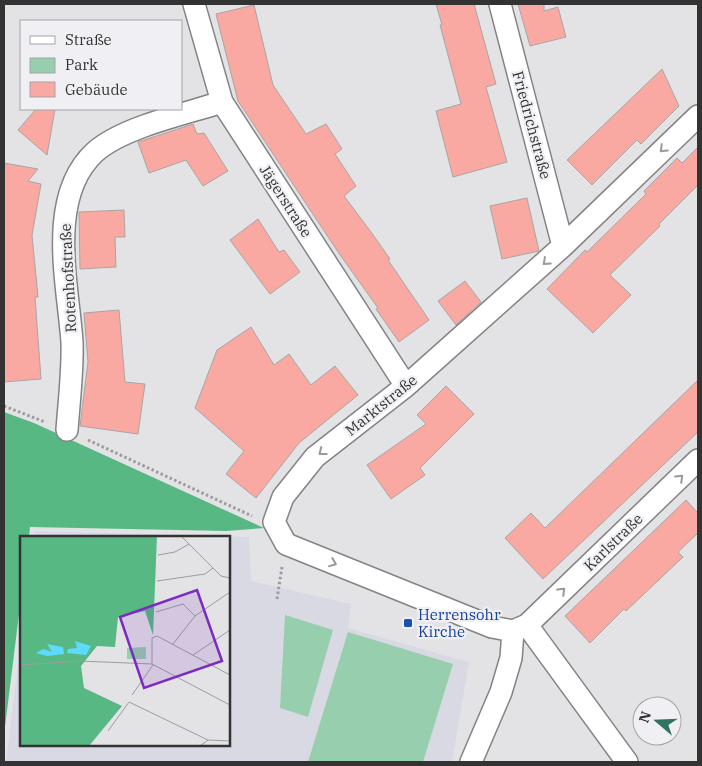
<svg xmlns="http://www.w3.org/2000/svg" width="702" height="766" font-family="'IBM Plex Serif',serif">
	<rect width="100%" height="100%" fill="#e3e3e6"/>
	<path fill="#d9d9e4" d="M35,531L249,537L251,581L351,604L348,628L469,662L452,762H6L21,640V745H229V537H34Z"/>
	<path fill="#97cead" d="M285,615L333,630L308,717L280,708Z
		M348,632L453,664L423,762H308Z"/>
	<path fill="#57b884" d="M4,412L34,423L264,528L226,531L30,527L29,537H21V598L4,735Z"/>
	<path fill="#f9a9a1" stroke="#a8a5a4" d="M436,4H474L496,84L486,87L507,162L453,177L436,111L461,104L440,25H442Z
		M518,4H544V11L558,7L566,37L530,46Z
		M254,5L273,85L306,134L326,124L342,149L335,154L356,186L344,196L371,232L390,259L388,260L429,320L399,342L376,309L378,308L338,252L238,101L216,14Z
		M662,69L679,106L641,144L637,140L592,185L567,160Z
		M36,109H55L47,155L18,130Z
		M193,124L197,134L204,133L228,171L203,186L186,160L149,173L138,142Z
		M698,147V185L659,224L660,226L610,275L631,295L593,333L547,289L585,250L587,252L646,194L644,191L677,158L682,163Z
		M4,163L38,169L28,181L41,184L32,235L38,297H35L41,379L4,382Z
		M527,198L539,251L502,259L490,206Z
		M124,210L125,237H115L116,267L80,269L79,212Z
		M258,219L279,252L284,250L300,272L270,294L230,240Z
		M465,281L481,302L456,325L438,301Z
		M119,310L125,382L145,384L138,434L80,426L88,362L84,313Z
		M251,327L274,365L289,354L311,385L335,366L358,395L299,443L256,498L226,474L244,451L195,408L217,350Z
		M698,380V432L543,579L505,538L531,513L545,528Z
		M446,386L474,414L420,468L425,475L391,499L367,465L426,424L417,415Z
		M686,500L698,513V533L678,552L683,557L626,611L624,609L590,643L565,616Z"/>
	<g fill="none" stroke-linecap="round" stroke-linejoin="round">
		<g stroke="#838386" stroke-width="24">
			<path id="minor" d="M194,4L222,102L406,386
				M500,4L563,246
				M67,430C69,402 73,370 72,342C68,284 46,197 95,152C123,127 185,114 222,102
				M527,625L627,762
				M513,631L492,627L286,544L274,522L283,497L315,457L406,386L563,246L698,116
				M513,631L527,625L698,460
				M471,762L501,692L511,658L513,631"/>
		</g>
		<path stroke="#9c9c9e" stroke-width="3" stroke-dasharray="2.5 2.5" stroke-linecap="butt" d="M4,406L45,422
			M88,440L252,516
			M4,568V573
			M277,599L282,567"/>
		<use href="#minor" stroke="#fff" stroke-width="21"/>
	</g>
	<defs><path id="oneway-chevron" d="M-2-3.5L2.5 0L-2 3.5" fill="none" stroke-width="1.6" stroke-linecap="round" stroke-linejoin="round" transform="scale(1.25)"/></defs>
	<g stroke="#99999a">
		<use href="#oneway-chevron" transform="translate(663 149) rotate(136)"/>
		<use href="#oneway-chevron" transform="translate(546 262) rotate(138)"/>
		<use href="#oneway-chevron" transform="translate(322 452) rotate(142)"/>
		<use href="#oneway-chevron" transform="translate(680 478) rotate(-44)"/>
		<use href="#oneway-chevron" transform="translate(333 563) rotate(22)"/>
		<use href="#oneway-chevron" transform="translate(562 591) rotate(-44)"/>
	</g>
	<rect fill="#1a4fb4" stroke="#f0f0f4" stroke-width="2" x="403" y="618" width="10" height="10" rx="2.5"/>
	<g text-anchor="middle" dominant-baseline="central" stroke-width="4.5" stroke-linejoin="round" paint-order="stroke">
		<g font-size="15" fill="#333334" stroke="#f0f0f4">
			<text transform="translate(532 125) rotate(75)">Friedrichstraße</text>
			<text transform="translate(286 201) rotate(57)">Jägerstraße</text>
			<text transform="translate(68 278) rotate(-93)">Rotenhofstraße</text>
			<text transform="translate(381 405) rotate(-39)">Marktstraße</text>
			<text transform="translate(613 542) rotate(-44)">Karlstraße</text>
		</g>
		<g font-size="15" fill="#164399" stroke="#f0f0f4" text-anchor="start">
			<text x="418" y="614">Herrensohr<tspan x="418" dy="17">Kirche</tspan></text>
		</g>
	</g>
	<g transform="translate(20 536)">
		<rect width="210" height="210" fill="#e3e3e6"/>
		<path d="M126,111V123H107V112Z" fill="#97cead"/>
		<path d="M0,0H137L133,99L125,75L98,81L95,111L77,110L61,130L64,152L102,170L69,210H0Z" fill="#57b884"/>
		<path d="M55,105L71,110L66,119L47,117L48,113L57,112ZM27,108L43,111L44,118L27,120L16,117L23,113L32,116Z" fill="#5ddafd"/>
		<path fill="none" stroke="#9d9d9f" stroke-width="1" d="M161,0L201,40L210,42M138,19L155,16L169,8M137,45L185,38L193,32M136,76L163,68L175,80M153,108L175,80L210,56M173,119L210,94M132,128V102L137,100L210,139M132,128L210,169M0,129L60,125L132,128M112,159L133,129M88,195L109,166L188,204M180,210L188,204L210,205"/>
		<path fill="#7b2cbf" fill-opacity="0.15" stroke="#7b2cbf" stroke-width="2.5" d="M177,54L202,125L124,152L100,81Z"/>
		<rect width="210" height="210" fill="none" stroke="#333334" stroke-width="2.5"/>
	</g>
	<rect width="702" height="766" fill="none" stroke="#333334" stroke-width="10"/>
	<rect x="20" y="20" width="162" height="90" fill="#f0f0f4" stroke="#a4a4a7"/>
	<rect x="30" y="36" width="25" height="8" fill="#ffffff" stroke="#a4a4a7"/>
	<text x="65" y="45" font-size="15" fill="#333334">Straße</text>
	<rect x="30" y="58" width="25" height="15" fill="#97cead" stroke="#a4a4a7"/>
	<text x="65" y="70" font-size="15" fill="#333334">Park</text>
	<rect x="30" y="82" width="25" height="15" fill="#f9a9a1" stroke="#a4a4a7"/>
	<text x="65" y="95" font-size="15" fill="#333334">Gebäude</text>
	<g transform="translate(657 721) rotate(289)"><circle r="24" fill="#f0f0f4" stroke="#a4a4a7"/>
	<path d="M0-4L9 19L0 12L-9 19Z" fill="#317262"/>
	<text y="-8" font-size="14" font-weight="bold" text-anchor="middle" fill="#333334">N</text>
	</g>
</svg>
